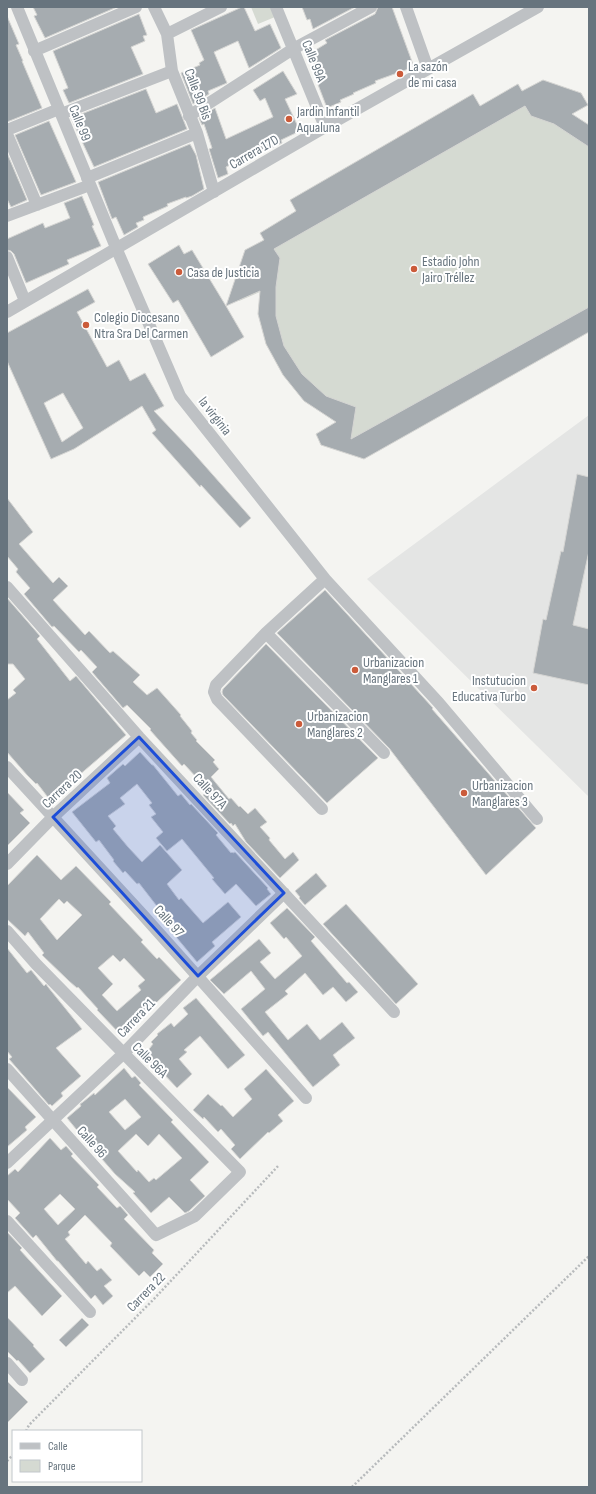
<svg xmlns="http://www.w3.org/2000/svg" width="596" height="1494" font-family="'Sofia Sans Condensed',sans-serif">
	<rect width="100%" height="100%" fill="#f4f4f1"/>
	<path fill="#e4e5e4" d="M589,415V797L367,579Z"/>
	<path fill="#d5dad2" d="M251,7H270L275,17L258,24Z
		M543,80L581,93L588,105L572,114L589,125V332L364,459L321,445L316,434L336,422L304,401L283,375L266,344L258,314L260,292L239,301L233,287L245,250L264,240L260,233L296,211L290,200L473,94L480,106L518,84L522,91Z"/>
	<path fill="#a6acb0" stroke="#d5d5d3" fill-rule="evenodd" d="M33,7H117L45,38L34,16L37,15Z
		M242,7H244L255,31L270,24L281,48L249,68L238,41L214,52L227,83L208,91L209,94L193,104L181,73L200,65L199,63L204,60L191,30Z
		M302,7H355L313,29L310,19L307,20Z
		M378,7H392L414,67L375,81L376,83L353,93L354,94L340,100L341,102L327,108L317,82L320,81L309,54L327,43L325,40L375,14Z
		M139,14L147,35L143,36L145,41L131,47L143,74L69,103L63,90L68,88L53,51Z
		M7,16L19,44L16,45L23,61H22L42,108L7,122Z
		M283,71L297,94L285,99L300,131L281,140L282,143L260,153L259,151L226,167L228,174L218,178L209,149L212,148L204,124L202,125L199,118L215,108L226,139L273,117L265,98L260,101L253,90Z
		M543,80L581,93L588,105L572,114L589,125V147L554,124L531,116L525,106L274,249L280,258L276,287V316L284,346L302,374L326,396L356,407L351,439L589,307V332L364,459L321,445L316,434L336,422L304,401L283,375L266,344L258,314L260,291L226,306L244,337L211,357L178,300L173,303L148,264L179,245L184,254L192,250L226,306L245,250L264,240L260,233L296,211L290,200L473,94L480,106L518,84L522,91Z
		M146,89L156,113L177,104L187,129L94,167L71,118Z
		M49,121L76,182L41,195L15,135Z
		M190,144L196,155L204,189L192,196L186,198V197L167,204L168,206L143,217L144,220L136,223L138,227L124,235L116,217L112,219L98,182Z
		M7,153L27,200L11,207L7,199Z
		M82,196L94,225L92,226L101,246L67,260L69,264L26,283L14,254L11,251L7,250V239L43,223L45,228L70,218L64,203Z
		M88,289L95,302L77,312L107,367L119,360L130,381L145,373L164,406L154,411L190,449L251,518L240,528L201,485L200,487L152,433L156,430L142,406L74,449L51,459L7,361V333ZM63,393L83,428L62,442L44,403Z
		M577,474L589,477V551L573,625L589,629V685L533,673L543,619L546,620L561,551L563,552Z
		M7,498L33,532L19,544L53,583L59,577L68,586L53,600L85,635L89,631L110,653L113,651L140,675L133,682L147,695L157,688L181,715L180,716L192,731L191,733L197,740L196,741L215,760L213,762L219,769L211,777L229,799L231,798L239,807L240,806L248,814L255,808L267,822L260,827L270,838L269,840L285,859L293,852L299,860L280,878L246,842L235,824L233,826L231,823L230,824L203,795L208,791L198,779L184,764L182,766L150,730L151,729L127,705L123,708L92,672L97,667L81,650L79,652L54,626L52,627L24,594L30,588L16,572L18,569L7,556Z
		M325,590L433,708L432,709L536,828L486,875L389,748L277,633Z
		M7,598L40,636L37,639L70,681L76,676L126,735L50,800L37,783L36,784L27,775L7,752V700L16,693L13,690L25,679L13,664H7Z
		M266,644L378,758L327,803L223,695L222,692L223,689Z
		M140,752L152,765H153L178,796L181,794L190,805L191,804L218,833L216,835L231,853L232,852L233,853L235,852L268,888L267,889L271,894L256,906L236,884L225,894L212,879L214,878L182,839L167,851L156,838L163,832L151,817L156,814L149,805L152,803L137,784L120,798L125,804L108,816L116,826L113,829L128,847L142,862L160,845L182,870L167,884L179,900L181,898L203,923L228,902L241,917L212,942L215,946L197,962L172,932L175,929L162,915L163,914L139,883L137,884L125,871L123,873L113,861L114,860L99,840L96,842L72,812L110,783L107,778L123,764L125,766Z
		M7,792L24,810L20,813L30,823L7,846Z
		M37,855L61,880L76,866L111,902L109,904L143,940L141,942L157,959L159,957L181,980L146,1012L148,1013L134,1025L132,1023L120,1034L97,1010L98,1009L78,987L77,988L69,981L42,955L44,953L28,932L25,936L7,919V886ZM59,899L64,904L67,901L82,915L57,940L40,919ZM113,955L120,962L124,958L145,980L138,986L141,990L117,1011L102,995L113,984L98,968Z
		M316,873L327,886L305,905L299,898L300,897L295,891Z
		M346,904L418,984L396,1004L323,924Z
		M287,908L315,937L311,941L347,983L349,982L358,992L346,1002L333,987L323,995L305,973L285,991L288,994L265,1012L288,1040L307,1024L320,1040L342,1022L355,1038L333,1055L340,1065L313,1087L268,1032L263,1036L241,1009L265,989L251,971L224,994L210,980L259,939L271,953L260,962L275,979L302,956L286,937L284,939L270,923Z
		M7,948L27,973L31,970L44,986L46,984L48,987L82,1029L56,1048L81,1076L61,1093L63,1096L52,1106L50,1104L49,1105L9,1059L12,1057L7,1051Z
		M196,998L245,1055L228,1069L200,1036L184,1050L187,1052L179,1059L192,1074L177,1088L162,1072L143,1057L153,1044L151,1042L158,1035L157,1034L171,1023L174,1027L188,1014L183,1008Z
		M124,1068L132,1078L135,1076L141,1083L139,1085L173,1120L171,1122L209,1162L190,1180L205,1196L189,1211L185,1213L169,1197L151,1213L133,1193L135,1192L115,1174L88,1143L87,1144L80,1136L81,1135L67,1118L81,1106L80,1104L83,1102L94,1093L95,1095ZM125,1099L141,1117L125,1130L109,1112ZM136,1134L148,1146L159,1134L182,1158L156,1180L154,1178L149,1182L138,1170L137,1172L118,1151Z
		M266,1069L294,1101L278,1115L283,1121L269,1133L268,1132L240,1159L231,1149L235,1145L221,1129L218,1132L204,1117L203,1119L193,1110L208,1094L221,1106L222,1105L233,1117L252,1099L244,1089Z
		M7,1087L36,1117L25,1127L27,1130L7,1147Z
		M50,1138L61,1150L66,1146L73,1154L71,1156L99,1185L97,1187L117,1208L120,1206L128,1215L124,1219L154,1250L152,1253L163,1264L150,1277L144,1271L139,1276L110,1246L112,1243L85,1215L68,1232L70,1235L65,1239L86,1264L88,1261L97,1271L101,1268L112,1280L104,1286L113,1296L103,1305L95,1295L91,1299L58,1261H57L36,1235L33,1238L15,1218L20,1213L7,1199V1176L15,1169L18,1172ZM60,1194L75,1209L58,1225L44,1209Z
		M7,1232L22,1248L20,1250L62,1296L42,1316L15,1286L7,1293Z
		M7,1317L34,1345L33,1346L45,1359L30,1373L18,1360L17,1361L7,1351Z
		M82,1318L89,1325L66,1347L59,1340Z
		M7,1381L28,1402L7,1423Z"/>
	<g fill="none" stroke-linecap="round" stroke-linejoin="round">
		<path stroke="#b7babc" stroke-width="2.5" stroke-dasharray="2 2" stroke-linecap="butt" d="M26,1431L29,1425L153,1300L279,1165
			M7,1461L13,1455
			M352,1487L589,1256"/>
		<path stroke="#bec1c4" stroke-width="12" d="M17,7L117,250L180,396L325,579
			M154,7L167,34L172,71L197,133L214,192
			M276,7L325,127
			M406,7L428,69
			M167,34L221,7
			M34,51L136,7
			M61,114L172,71
			M189,116L293,49L371,7
			M7,130L59,109
			M7,134L37,205
			M87,178L197,133
			M7,216L90,185
			M7,257L25,301
			M7,312L325,127L538,7
			M7,587L139,737L394,1012
			M266,633L384,753
			M7,767L142,914L306,1098
			M322,809L217,699L214,692L216,685L266,633L325,579L439,703L537,819
			M7,864L53,817L139,737
			M7,931L36,964L240,1172L195,1216L156,1235L7,1069
			M7,1163L123,1054L198,976L284,893
			M7,1221L90,1312
			M7,1363L22,1380"/>
	</g>
	<path fill="#1d4ed8" fill-opacity="0.2" stroke="#1d4ed8" stroke-width="3" stroke-linejoin="round" d="M139,737L284,893L198,976L53,817Z"/>
	<g fill="#cb5b3a" stroke="#fff" stroke-width="1.5">
		<circle cx="400" cy="74" r="4"/>
		<circle cx="289" cy="119" r="4"/>
		<circle cx="414" cy="269" r="4"/>
		<circle cx="179" cy="272" r="4"/>
		<circle cx="86" cy="325" r="4"/>
		<circle cx="355" cy="670" r="4"/>
		<circle cx="534" cy="688" r="4"/>
		<circle cx="299" cy="724" r="4"/>
		<circle cx="464" cy="793" r="4"/>
	</g>
	<g text-anchor="middle" dominant-baseline="central" stroke-width="4" stroke-linejoin="round" paint-order="stroke">
		<g font-size="14" fill="#67747e" stroke="#fff">
			<text transform="translate(314 61) rotate(68)">Calle 99A</text>
			<text transform="translate(198 94) rotate(69)">Calle 99 Bis</text>
			<text transform="translate(80 123) rotate(68)">Calle 99</text>
			<text transform="translate(254 152) rotate(-30)">Carrera 17D</text>
			<text transform="translate(215 416) rotate(52)">la virginia</text>
			<text transform="translate(62 789) rotate(-43)">Carrera 20</text>
			<text transform="translate(210 791) rotate(47)">Calle 97A</text>
			<text transform="translate(169 921) rotate(48)">Calle 97</text>
			<text transform="translate(136 1018) rotate(-46)">Carrera 21</text>
			<text transform="translate(150 1060) rotate(45)">Calle 96A</text>
			<text transform="translate(92 1142) rotate(48)">Calle 96</text>
			<text transform="translate(146 1292) rotate(-46)">Carrera 22</text>
		</g>
		<g font-size="14" fill="#67747e" stroke="#fff" text-anchor="start">
			<text x="408" y="66">La sazón<tspan x="408" dy="16">de mi casa</tspan></text>
			<text x="297" y="111">Jardin Infantil<tspan x="297" dy="16">Aqualuna</tspan></text>
			<text x="422" y="261">Estadio John<tspan x="422" dy="16">Jairo Tréllez</tspan></text>
			<text x="187" y="272">Casa de Justicia</text>
			<text x="94" y="317">Colegio Diocesano<tspan x="94" dy="16">Ntra Sra Del Carmen</tspan></text>
			<text x="363" y="662">Urbanizacion<tspan x="363" dy="16">Manglares 1</tspan></text>
			<text x="526" y="680" text-anchor="end">Instutucion<tspan x="526" dy="16">Educativa Turbo</tspan></text>
			<text x="307" y="716">Urbanizacion<tspan x="307" dy="16">Manglares 2</tspan></text>
			<text x="472" y="785">Urbanizacion<tspan x="472" dy="16">Manglares 3</tspan></text>
		</g>
	</g>
	<rect width="596" height="1494" fill="none" stroke="#67747e" stroke-width="16"/>
	<rect x="12" y="1430" width="130" height="52" fill="#ffffff" stroke="#c2c7cb"/>
	<rect x="20" y="1443" width="20" height="6" fill="#bec1c4" stroke="#c2c7cb"/>
	<text x="48" y="1450" font-size="12" fill="#67747e">Calle</text>
	<rect x="20" y="1460" width="20" height="12" fill="#d5dad2" stroke="#c2c7cb"/>
	<text x="48" y="1470" font-size="12" fill="#67747e">Parque</text>
</svg>
